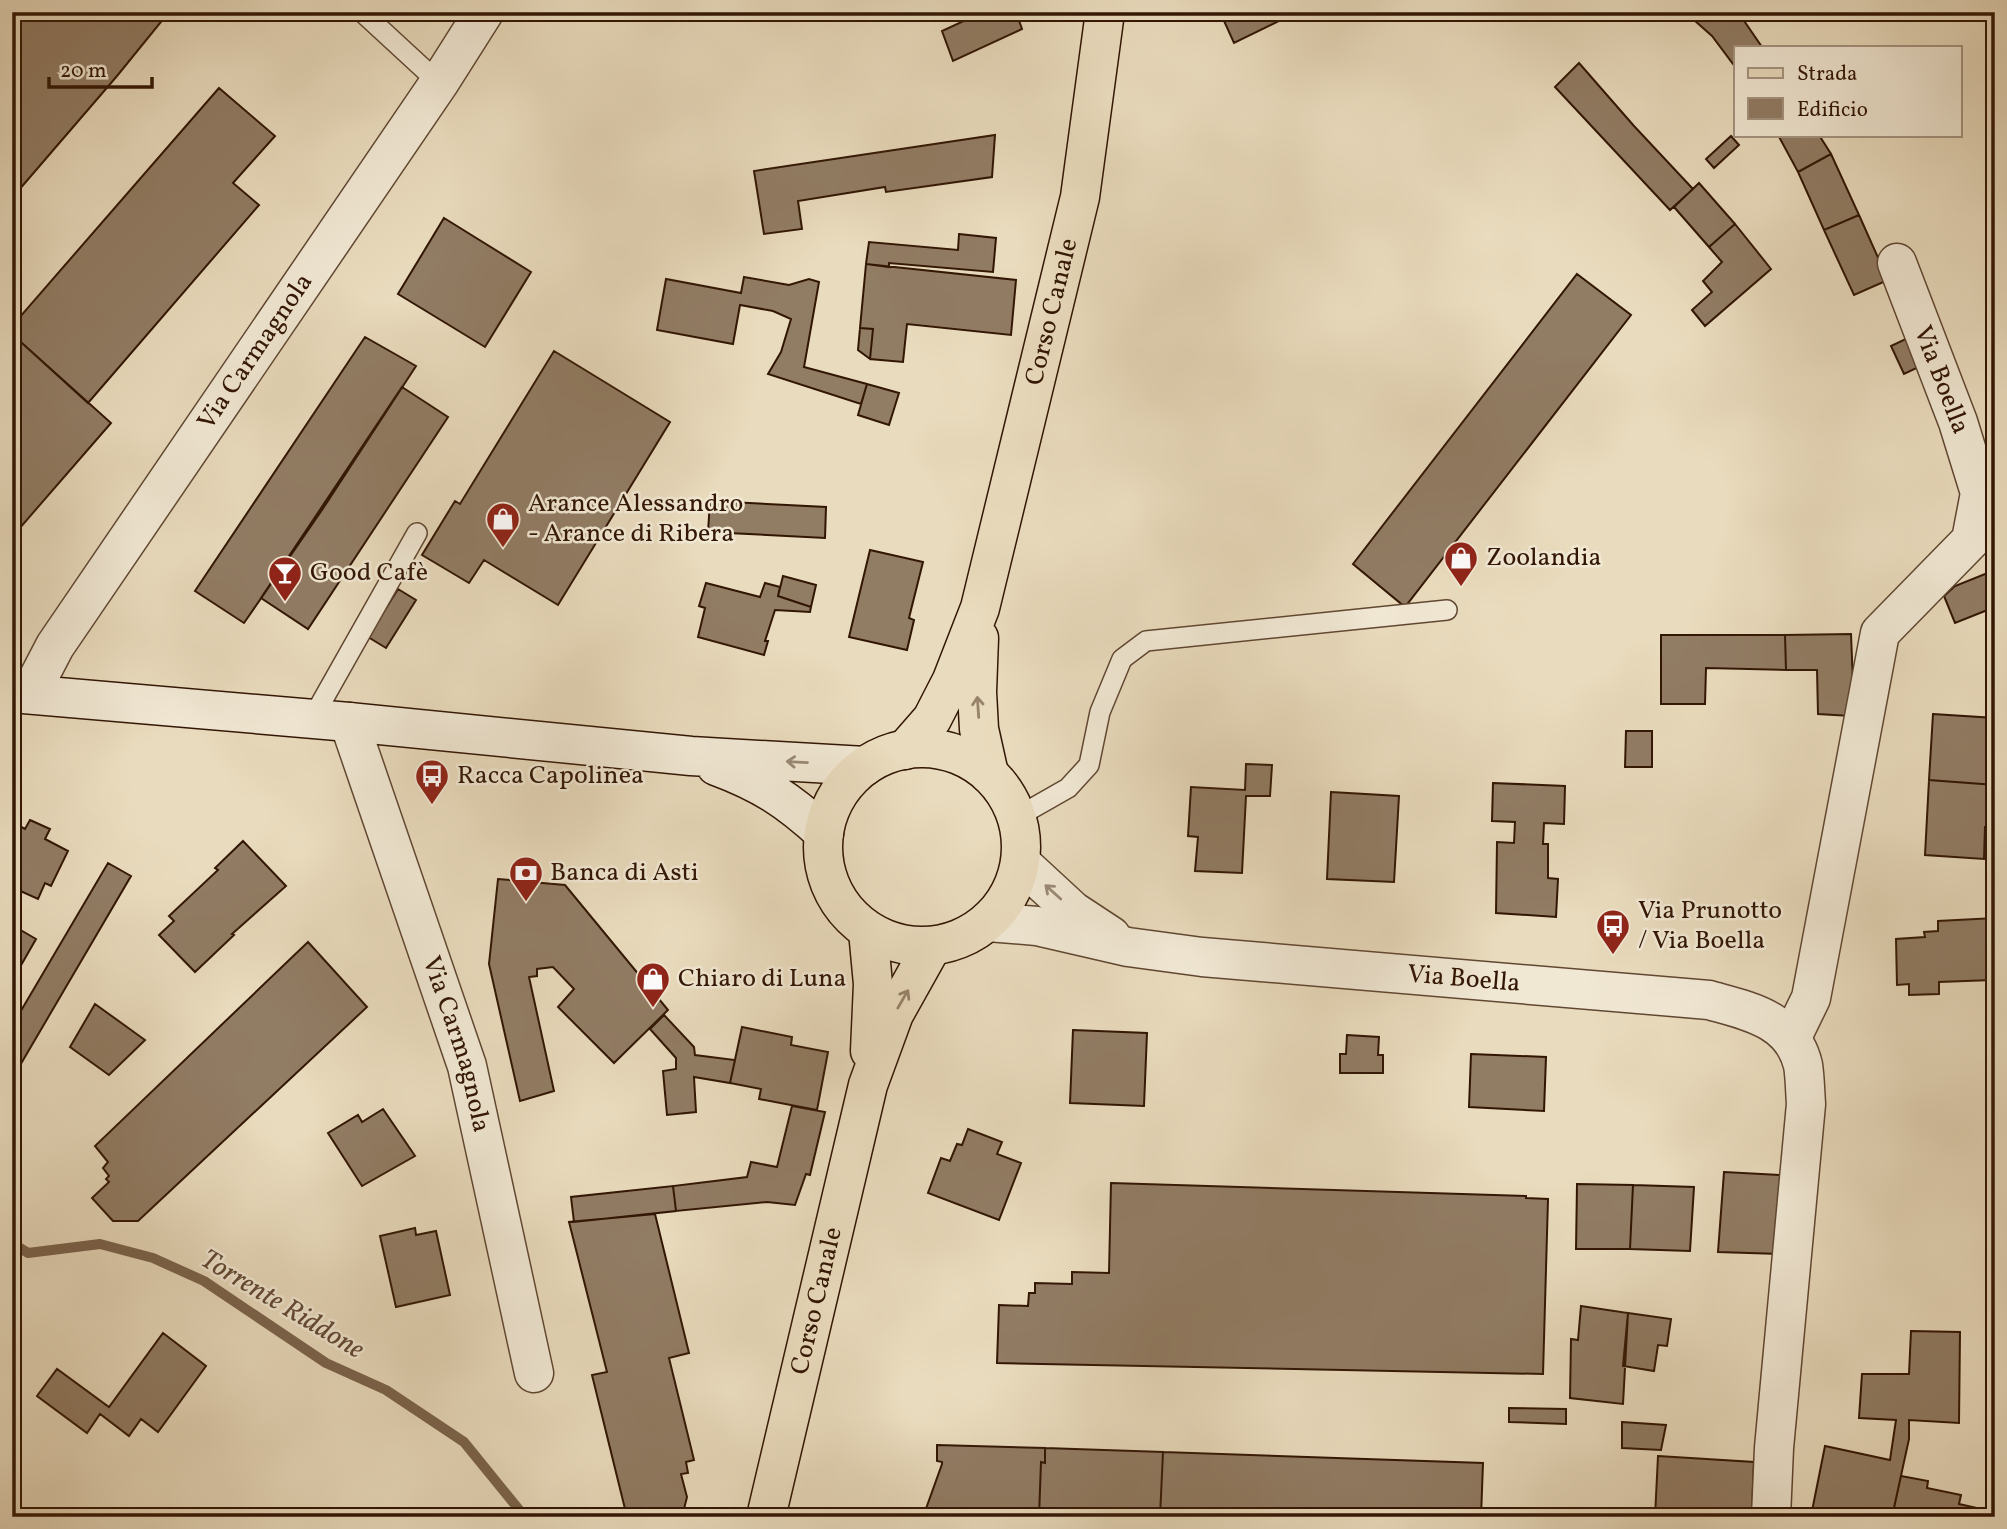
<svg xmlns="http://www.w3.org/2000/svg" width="2007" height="1529" font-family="Vollkorn,serif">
	<rect width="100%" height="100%" fill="#e9dbbd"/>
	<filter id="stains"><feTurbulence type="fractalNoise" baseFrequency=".00286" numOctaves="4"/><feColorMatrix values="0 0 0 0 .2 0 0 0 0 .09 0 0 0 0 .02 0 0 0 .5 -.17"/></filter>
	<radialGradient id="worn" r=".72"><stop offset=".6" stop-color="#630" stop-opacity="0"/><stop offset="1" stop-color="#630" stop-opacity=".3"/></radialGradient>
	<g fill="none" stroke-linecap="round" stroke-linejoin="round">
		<path stroke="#7b644d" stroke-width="10" d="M12,1243L28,1253L100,1244L153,1258L204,1281L326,1363L386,1390L464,1442L525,1517"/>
	</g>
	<path fill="#917c64" stroke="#321604" stroke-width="2" d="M12,12H169L117,76L12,198Z
		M983,12H1016L1022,29L953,61L942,31Z
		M1220,12H1297L1234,43Z
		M1685,12H1738L1762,47H1736V68L1712,36Z
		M1579,63L1634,126L1693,189L1670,210L1555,87Z
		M219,88L275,136L233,183L259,205L88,403L12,334V326Z
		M995,135L992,177L886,192L885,187L798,201L802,229L764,234L754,171Z
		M1778,135H1819L1831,154L1798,172Z
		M1731,136L1739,145L1714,168L1706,159Z
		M1831,154L1859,215L1824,230L1798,172Z
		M1699,183L1735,224L1709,247L1674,207Z
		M1859,215L1888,280L1854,295L1824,230Z
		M444,218L531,272L485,347L398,294Z
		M1735,224L1771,269L1705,326L1692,310L1712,292L1703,281L1722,262L1709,247Z
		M959,234L996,238L993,272L889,263V267L866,264L869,242L958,250Z
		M866,264L1016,280L1011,335L907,324L903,362L870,359L873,329L860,328Z
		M1577,274L1631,315L1405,607L1353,564Z
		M744,277L789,285L809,279L819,282L804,367L867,384L861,404L768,374L781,352L791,319L773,311L740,305L733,344L657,330L666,279L741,293Z
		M860,328L873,329L870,359L858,350Z
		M12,334L111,423L12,537Z
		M1912,336L1925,364L1904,374L1891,346Z
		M365,337L416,366L322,510L244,623L195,591Z
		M554,351L670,422L558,605L484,560L469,583L422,555L455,501L460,504Z
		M867,384L899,393L889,425L858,415Z
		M402,387L448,417L308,629L261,598Z
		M710,501L826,507L825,538L708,532Z
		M870,550L923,562L909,618L914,620L907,650L849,637Z
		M1995,570V607L1955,623L1944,596L1955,586Z
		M783,576L816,585L811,607L778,596Z
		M706,583L760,597L765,583L780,587L778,596L811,607L810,612L775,610L765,641H768L764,655L698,637L705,608L699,606Z
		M398,589L416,600L386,648L368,637Z
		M1851,634L1854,708L1851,716L1818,714L1817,670H1786L1785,635Z
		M1661,635H1785L1786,670L1706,668L1705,704H1661Z
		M1933,714L1995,718V785L1929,780Z
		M1626,731H1652V767H1625Z
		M1246,764L1272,765L1270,796H1246L1242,873L1195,871L1198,837L1188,836L1191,787L1245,790Z
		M1929,780L1995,785V827H1985L1984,859L1925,855Z
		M1493,783L1565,786L1564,824L1544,823L1543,844H1548V878L1558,879L1556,917L1496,913L1497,842L1514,843L1515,822L1492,821Z
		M1331,792L1399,796L1394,882L1327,879Z
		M30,820L50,829L45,839L68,851L51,886L45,883L38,899L16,889L12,893V822L25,829Z
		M243,841L286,886L232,934L234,935L195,972L159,935L174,921L169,916L218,870L215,868Z
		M108,863L131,876L12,1079V1026Z
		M498,879L565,885L668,1010L614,1063L558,1007L574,989L553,967L537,969V976L529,977L554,1091L520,1101L489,964Z
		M1995,918V963H1991L1992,980L1939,982V994L1909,995V984L1897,985L1896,939L1925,937L1924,932L1938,931V921Z
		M12,925L36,939L12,981Z
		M308,942L367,1007L138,1221H113L92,1198L109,1182L106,1179L109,1176L103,1168L108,1162L95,1146Z
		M95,1004L145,1040L109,1075L70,1047Z
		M664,1015L694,1047L695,1055L735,1060L730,1083L694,1077L696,1112L667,1115L663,1071L676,1069V1058L650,1029Z
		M742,1027L792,1037L791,1045L828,1052L817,1110L759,1099L761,1089L730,1083Z
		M1073,1030L1147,1033L1144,1106L1070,1103Z
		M1347,1035L1379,1037L1378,1055H1383V1073H1340V1054H1346Z
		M1471,1054L1546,1057L1544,1111L1469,1107Z
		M792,1106L825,1112L810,1175L806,1174L795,1205L767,1202L676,1211L673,1186L747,1177L751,1162L777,1167Z
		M383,1109L415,1156L362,1186L328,1133L358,1115L362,1122Z
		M968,1129L1002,1142L997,1154L1021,1163L999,1220L928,1193L941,1158L950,1161L957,1144L962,1145Z
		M1724,1172L1780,1175L1782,1254L1718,1252Z
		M1111,1183L1526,1196V1198L1548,1199L1543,1374L997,1363L999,1305L1028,1306L1029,1293H1035V1283L1072,1284V1272L1109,1273Z
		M1577,1184L1633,1185L1630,1249H1576Z
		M1633,1185L1694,1187L1690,1251L1630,1249Z
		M673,1186L676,1211L574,1222L571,1197Z
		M655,1214L689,1353L669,1358L694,1460L686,1462L688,1473L681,1474L687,1497L682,1517H627L592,1375L607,1372L569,1222Z
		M415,1228L416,1235L436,1231L450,1295L396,1307L380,1236Z
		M1581,1306L1628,1313L1623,1404L1570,1398L1571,1339L1578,1340Z
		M1628,1313L1671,1319L1667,1346L1658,1345L1654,1371L1623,1366Z
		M1911,1331L1960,1332L1959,1423L1909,1420V1439L1892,1517H1837L1812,1511L1825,1446L1890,1460L1896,1420L1859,1418L1862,1374H1909Z
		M163,1333L206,1366L158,1432L141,1419L129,1436L100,1414L87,1433L37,1396L57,1369L109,1407Z
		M1509,1408L1566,1409V1424L1509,1422Z
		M1622,1422L1666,1425L1661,1450L1622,1448Z
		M937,1445L1045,1448V1463L1041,1462L1039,1517H923L942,1464V1462L937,1461Z
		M1045,1448L1163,1452L1160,1517H1039L1041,1462L1045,1463Z
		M1163,1452L1483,1463L1481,1517H1160Z
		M1658,1456L1754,1462L1752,1513L1687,1509V1517H1655Z
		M1901,1476L1928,1481L1927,1488L1961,1495L1959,1504L1995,1512V1517H1892Z"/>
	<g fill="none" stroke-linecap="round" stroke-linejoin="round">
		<g stroke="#604732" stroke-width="22">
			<path id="service" d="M362,12L439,83
				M312,719L417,533
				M1017,817L1068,788L1089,765L1100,712L1122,659L1146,641L1447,610"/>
		</g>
		<g stroke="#604732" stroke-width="41">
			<g id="minor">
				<path id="s1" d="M30,694L55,646L439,83L484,12"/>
				<path id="s2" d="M349,722L467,1066L534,1373"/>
				<path d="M1021,863L1073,911L1111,936"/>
				<path id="s3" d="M988,922L1037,926L1128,947L1202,957L1709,1000C1748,1011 1792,1019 1803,1065C1805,1077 1805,1091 1806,1104L1774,1448L1771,1517"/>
				<path d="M1792,1037L1811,998L1880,633L1971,540L1980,493L1958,422L1897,263"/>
			</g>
		</g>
		<g stroke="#321604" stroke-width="41">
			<path id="secondary" d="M12,693L349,722L691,756L865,766
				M716,766C762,783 788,800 824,833"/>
		</g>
		<g stroke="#321604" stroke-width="41">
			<g id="primary">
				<path d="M979,638L977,692L979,729L989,774"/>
				<circle cx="922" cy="847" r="99"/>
				<path id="s4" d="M905,750L932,719L952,680L980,608L1080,197L1105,12"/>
				<path d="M868,931L873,984L870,1051"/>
				<path id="s5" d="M766,1517L868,1085L894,1014L932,946"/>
			</g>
		</g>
		<use href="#service" stroke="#f1e8d4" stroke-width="19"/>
		<use href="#minor" stroke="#f1e8d4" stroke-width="38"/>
		<use href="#secondary" stroke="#f1e8d4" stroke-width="38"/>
		<use href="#primary" stroke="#e9dbbd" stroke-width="38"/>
	</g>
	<defs><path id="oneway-shaft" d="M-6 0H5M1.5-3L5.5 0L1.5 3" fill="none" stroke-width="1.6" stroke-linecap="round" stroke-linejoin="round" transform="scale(1.75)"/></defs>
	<g stroke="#97826a">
		<use href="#oneway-shaft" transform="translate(978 707) rotate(-94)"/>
		<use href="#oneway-shaft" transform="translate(903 999) rotate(-60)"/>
	</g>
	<g stroke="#9b8a76">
		<use href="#oneway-shaft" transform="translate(797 762) rotate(-177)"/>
		<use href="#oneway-shaft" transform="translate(1053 892) rotate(-138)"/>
	</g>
	<defs>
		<g id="shop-pin" transform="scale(1.75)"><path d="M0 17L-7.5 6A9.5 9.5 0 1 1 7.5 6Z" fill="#8f2418" stroke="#f1e8d4"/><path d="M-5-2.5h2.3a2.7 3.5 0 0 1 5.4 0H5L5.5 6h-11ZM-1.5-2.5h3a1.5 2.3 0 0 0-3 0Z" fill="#fff"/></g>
		<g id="bar-pin" transform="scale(1.75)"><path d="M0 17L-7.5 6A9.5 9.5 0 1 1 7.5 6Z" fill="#8f2418" stroke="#f1e8d4"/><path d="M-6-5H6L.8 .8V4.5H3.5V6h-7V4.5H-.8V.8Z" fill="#fff"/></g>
		<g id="bus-pin" transform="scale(1.75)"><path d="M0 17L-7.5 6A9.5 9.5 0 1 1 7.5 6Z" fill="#8f2418" stroke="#f1e8d4"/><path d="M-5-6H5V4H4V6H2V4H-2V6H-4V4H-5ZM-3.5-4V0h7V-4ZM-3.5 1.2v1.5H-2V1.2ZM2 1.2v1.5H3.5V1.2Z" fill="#fff"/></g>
		<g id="bank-pin" transform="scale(1.75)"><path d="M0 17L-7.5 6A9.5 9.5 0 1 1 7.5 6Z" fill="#8f2418" stroke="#f1e8d4"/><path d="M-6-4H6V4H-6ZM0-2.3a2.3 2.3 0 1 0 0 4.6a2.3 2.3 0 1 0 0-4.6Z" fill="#fff"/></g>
	</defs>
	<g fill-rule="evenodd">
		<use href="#shop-pin" x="503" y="519"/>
		<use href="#shop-pin" x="1461" y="558"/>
		<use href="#bar-pin" x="285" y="573"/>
		<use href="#bus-pin" x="432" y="776"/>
		<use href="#bank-pin" x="526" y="873"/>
		<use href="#bus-pin" x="1613" y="926"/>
		<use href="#shop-pin" x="653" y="979"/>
	</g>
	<g text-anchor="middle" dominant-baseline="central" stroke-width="5" stroke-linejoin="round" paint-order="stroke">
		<g font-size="26" fill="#321604" stroke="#f1e8d4">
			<text stroke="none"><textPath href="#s4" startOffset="467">Corso Canale</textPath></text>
			<text stroke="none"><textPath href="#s1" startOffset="410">Via Carmagnola</textPath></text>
			<text transform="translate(1941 380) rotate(69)">Via Boella</text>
			<text stroke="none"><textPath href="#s3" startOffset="480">Via Boella</textPath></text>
			<text stroke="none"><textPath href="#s2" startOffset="340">Via Carmagnola</textPath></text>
			<text stroke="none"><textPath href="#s5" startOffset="222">Corso Canale</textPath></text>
		</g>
		<g font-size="26" fill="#321604" stroke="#f1e8d4" text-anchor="start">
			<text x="528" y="504">Arance Alessandro<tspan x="528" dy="30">- Arance di Ribera</tspan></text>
			<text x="1486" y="558">Zoolandia</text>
			<text x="310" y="573">Good Cafè</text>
			<text x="457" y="776">Racca Capolinea</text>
			<text x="550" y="873">Banca di Asti</text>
			<text x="1638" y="911">Via Prunotto<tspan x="1638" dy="30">/ Via Boella</tspan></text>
			<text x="678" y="979">Chiaro di Luna</text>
		</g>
		<g font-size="28" font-style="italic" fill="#624a35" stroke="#f1e8d4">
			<text transform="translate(282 1305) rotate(31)">Torrente Riddone</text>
		</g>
	</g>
	<rect width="2007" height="1529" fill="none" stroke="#e9dbbd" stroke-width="42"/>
	<rect x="14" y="14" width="1979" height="1501" fill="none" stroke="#321604" stroke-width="3.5"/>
	<rect x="21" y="21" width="1965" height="1487" fill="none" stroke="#321604" stroke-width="2"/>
	<rect x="1734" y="46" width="228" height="91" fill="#f1e8d4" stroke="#a59481" stroke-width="2"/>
	<rect x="1748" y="68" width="35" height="10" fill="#e9dbbd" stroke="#a59481" stroke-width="2"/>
	<text x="1797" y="80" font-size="21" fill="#321604">Strada</text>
	<rect x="1748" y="98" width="35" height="21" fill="#917c64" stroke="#a59481" stroke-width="2"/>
	<text x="1797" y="116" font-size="21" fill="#321604">Edificio</text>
	<path d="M49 77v10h103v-10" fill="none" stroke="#321604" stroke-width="3.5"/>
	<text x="60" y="77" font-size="21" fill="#321604" stroke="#f1e8d4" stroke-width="5" paint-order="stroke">20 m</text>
	<rect width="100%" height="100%" filter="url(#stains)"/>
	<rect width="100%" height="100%" fill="url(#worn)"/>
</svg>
